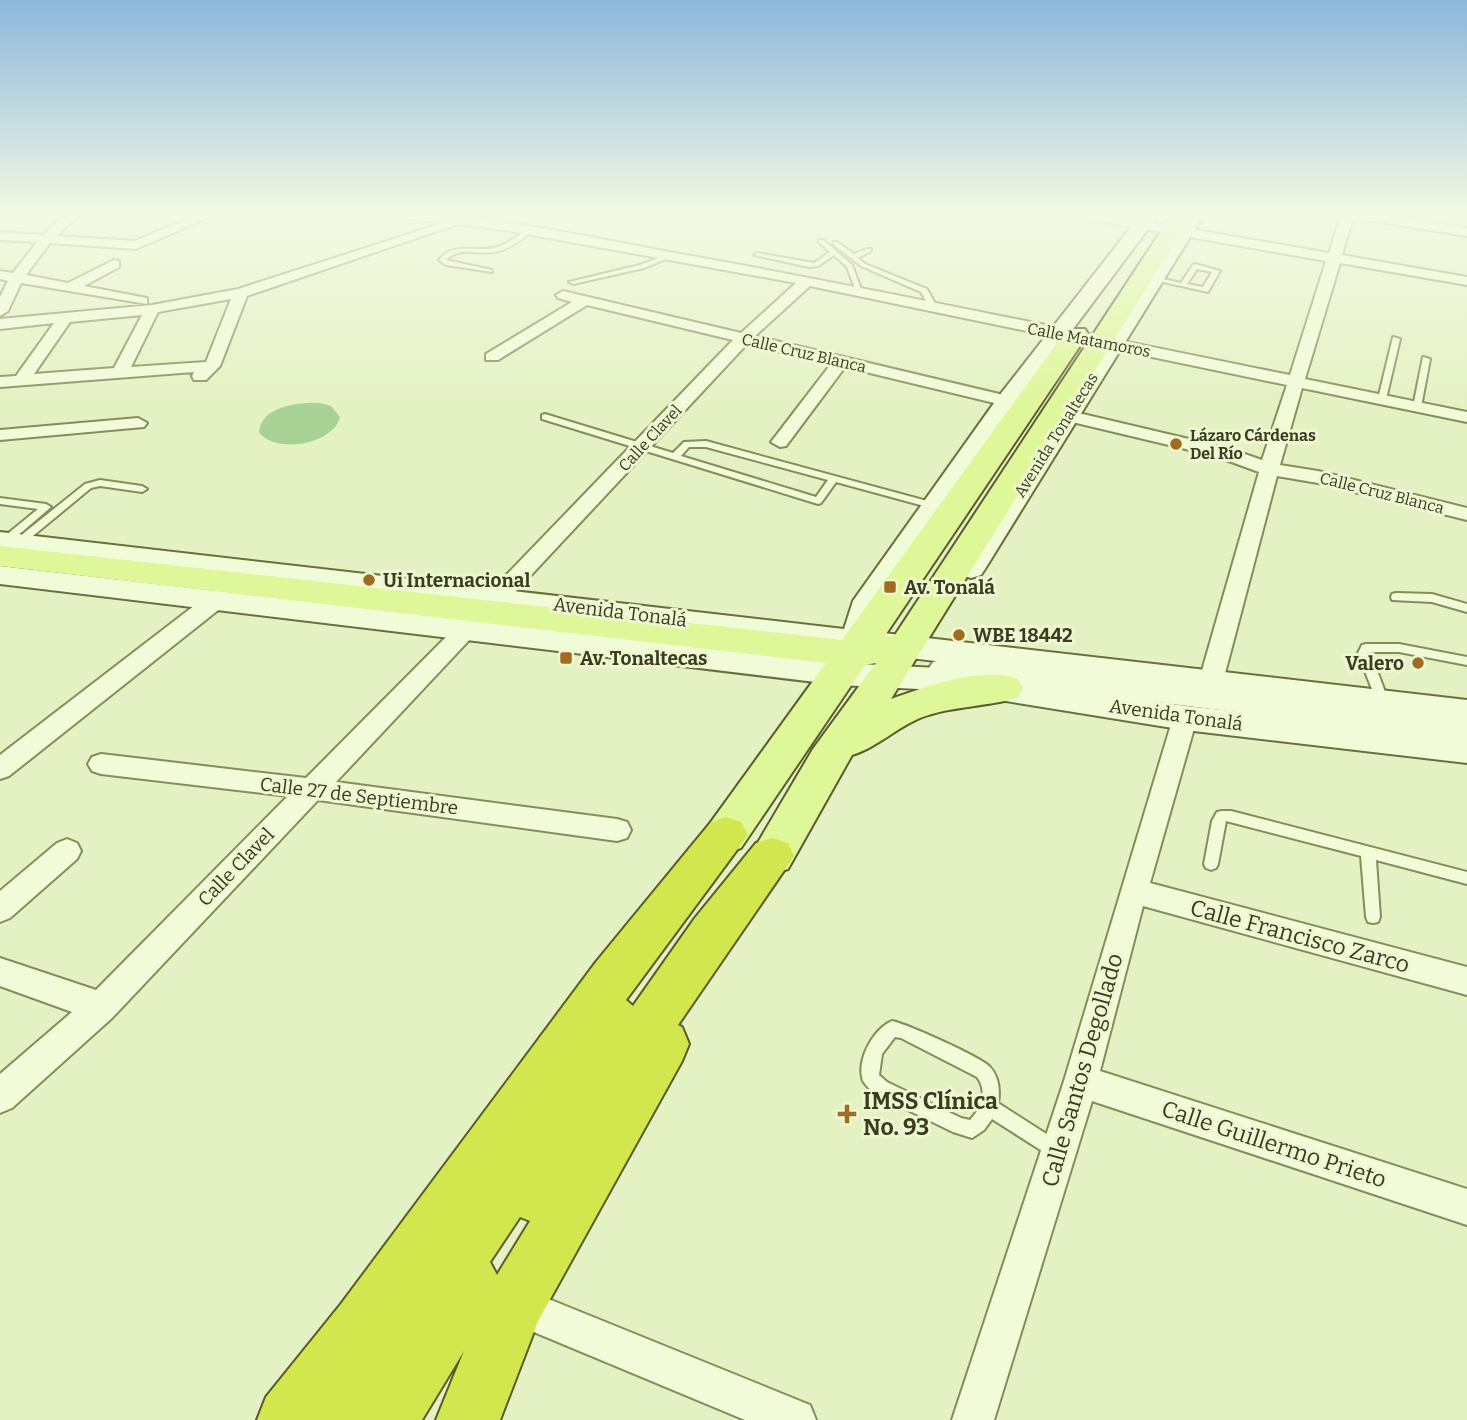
<svg xmlns="http://www.w3.org/2000/svg" width="1467" height="1420" font-family="Bitter,serif">
	<rect width="100%" height="100%" fill="#e4f1c2"/>
	<path fill="#a8d195" d="M320,403L331,406L340,417C334,444 275,455 259,432C261,406 300,402 320,403Z"/>
	<g fill="none" stroke-linecap="round" stroke-linejoin="round">
		<g stroke="#878d58" stroke-width="4">
			<path id="lane" d="M527,230L532,231C521,240 508,250 494,252C477,255 459,246 446,260L492,270V272L446,265L439,260C455,240 476,254 497,247C508,244 517,236 527,230Z
				M819,240H823L852,265L863,294H857L847,267L834,255L818,266L809,267L754,255L757,253L814,263L830,252L819,242Z
				M833,242H837L854,254L867,249H871V251L858,258L865,264L927,289L937,307L930,309L921,292L861,266L833,244Z
				M669,254L672,256L671,257L644,268L573,284L569,282L640,265Z
				M1195,264L1220,271L1208,292L1150,279L1154,277L1181,283L1193,265ZM1197,269L1212,272L1203,287L1187,284Z
				M1393,337L1400,339L1386,399L1382,402L1378,399Z
				M1423,357L1430,359L1421,407L1417,410L1413,407Z
				M545,414L673,453L684,442L706,441L938,504L940,506L935,509L836,482L821,503L818,504L542,419V415ZM689,447H706L828,480L816,497L681,456Z
				M100,480L142,486L147,489L142,492L100,486L91,488L22,545H14V541L85,484Z
				M0,498L46,504L51,507L8,544H0V540L38,509L0,504Z
				M1396,593L1432,594L1467,604V612L1432,602L1392,600L1391,597L1392,594Z
				M1366,644H1399L1467,657V665L1399,652H1370L1390,705L1384,709L1378,705L1358,653L1362,645Z
				M1222,811H1231L1467,872V884L1376,860L1380,917L1378,922L1373,923L1368,922L1366,917L1361,856L1226,821L1218,864L1216,868L1211,870L1206,868L1204,864L1212,821L1217,812Z
				M892,1021C907,1024 981,1057 990,1067C999,1077 1000,1091 998,1103L1062,1144L1065,1150L1062,1156L1056,1159L1050,1156L992,1119L984,1130L972,1138L953,1132L875,1094C871,1090 866,1086 863,1081C856,1061 873,1029 892,1021ZM895,1037L901,1038L977,1077C988,1091 981,1108 970,1120L961,1118L887,1082L879,1075L882,1054Z"/>
		</g>
		<g stroke="#878d58" stroke-width="4">
			<path id="street" d="M67,213H81L57,236L134,241L202,213H219L136,249L50,243L26,275L68,283L114,260L119,261V267L84,286L147,298V304L21,283L8,311L0,316V297L8,281L0,279V271L13,273L37,242L0,240V232L43,235Z
				M388,213C490,213 591,238 692,256C892,292 1090,335 1290,375L1326,261L1076,217L1070,213H1098L1329,253L1342,213H1372L1467,228V236L1353,218L1342,255L1467,277V285L1340,263L1305,379L1467,412V422L1302,388L1280,465L1318,471L1467,508V520L1318,483L1277,476L1223,681L1219,687L1211,689L1203,687L1199,681L1259,472L1215,456L1047,416L1044,412L1053,407L1227,448L1262,460L1287,385L810,286L755,336L1029,401L1032,405L1023,410L845,367L786,446L780,447L771,442L831,364L747,344L505,603H489L486,598L489,593L733,340L587,305L498,360H486V354L572,302L558,298L556,295L563,291L741,333L796,283L504,230L458,224L247,296L220,366L206,380H194L192,376L194,372L0,387V377L16,376L54,323L0,329V319L152,305L238,289L443,223L394,217ZM231,299L206,362L131,367L158,312ZM142,315L114,368L34,374L70,322Z
				M138,418L147,423L144,427L0,440V430Z
				M233,580L241,582L244,587L241,592L9,776L0,779V755L225,582Z
				M465,623L473,626L476,631L473,636L336,782L617,819L627,822L631,830L627,838L617,841L318,800L112,1018L12,1108L0,1113V1074L72,1012L0,986V958L96,990L288,796L101,774L92,771L88,764L92,757L101,754L306,778L457,626Z
				M941,660L1467,723V741L933,674L929,668L933,662Z
				M1185,709L1194,712L1197,718L1150,883L1467,967V995L1143,906L1100,1071L1467,1189V1225L1092,1101L994,1420H952L1064,1081L1173,718L1176,712Z
				M67,839L77,843L81,851L77,859L10,918L0,922V891L57,843Z
				M514,1285L810,1405L816,1420H745L500,1318L495,1304L500,1290Z"/>
		</g>
		<g stroke="#6b6f3b" stroke-width="4">
			<path id="secondary" d="M1142,213H1160L1016,405L879,609L875,632L1467,700V724L0,550V532L844,629L853,601L999,396Z
				M1187,213H1205L985,569L981,575L971,578L961,575L957,569Z
				M0,566L840,663L938,668L1185,706L1467,737V763L1185,730L938,690L840,685L0,584Z"/>
		</g>
		<g stroke="#595b2c" stroke-width="4">
			<path id="primary" d="M1173,213H1193L891,699C928,686 979,667 1017,678L1023,688L1017,698C985,707 951,706 920,718C896,728 876,748 852,755L788,869L772,874L756,869L750,856L813,749L876,663L865,665L741,848L726,853L711,848L704,835L711,822L826,663L0,566V546L842,640L1067,329H1085L1088,334L884,637L895,635Z"/>
		</g>
		<g stroke="#595b2c" stroke-width="4">
			<path id="highway" d="M726,817L741,822L748,835L626,1000L633,1006L695,918L756,843L772,838L788,843L794,856L678,1025L682,1027L689,1044L682,1061L538,1321L500,1420H436L464,1351L422,1420H257L266,1397L341,1304L596,962L711,822ZM520,1217L530,1221L497,1275L490,1262Z"/>
		</g>
		<use href="#lane" fill="#f1fbd7" fill-rule="evenodd"/>
		<use href="#street" fill="#f1fbd7" fill-rule="evenodd"/>
		<use href="#secondary" fill="#f1fbd7" fill-rule="evenodd"/>
		<use href="#primary" fill="#def798" fill-rule="evenodd"/>
		<use href="#highway" fill="#d2e74d" fill-rule="evenodd"/>
	</g>
	<linearGradient id="sky" x2="0" y2="1"><stop stop-color="#8db7da"/><stop offset="0.52" stop-color="#f3f9e4"/><stop offset="1" stop-color="#f3f9e4" stop-opacity="0"/></linearGradient>
	<rect width="1467" height="412" fill="url(#sky)"/>
	<g fill="#a16b23" stroke="#edf8d3" stroke-width="2.5">
		<circle cx="1176" cy="444" r="7"/>
		<circle cx="369" cy="580" r="7"/>
		<rect x="883" y="580" width="14" height="14" rx="3.5"/>
		<circle cx="959" cy="635" r="7"/>
		<rect x="559" y="651" width="14" height="14" rx="3.5"/>
		<circle cx="1418" cy="663" r="7"/>
		<path d="M843.5 1103.5h7v7h7v7h-7v7h-7v-7h-7v-7h7z"/>
	</g>
	<g text-anchor="middle" dominant-baseline="central" stroke-width="6" stroke-linejoin="round" paint-order="stroke">
		<g font-size="16" fill="#3a3c1d" stroke="#edf8d3">
			<text transform="translate(1089 340) rotate(11)">Calle Matamoros</text>
			<text transform="translate(804 353) rotate(13)">Calle Cruz Blanca</text>
			<text transform="translate(1056 435) rotate(-58)">Avenida Tonaltecas</text>
			<text transform="translate(650 438) rotate(-47)">Calle Clavel</text>
			<text transform="translate(1382 493) rotate(14)">Calle Cruz Blanca</text>
		</g>
		<g font-size="16" font-weight="bold" fill="#3a3c1d" stroke="#edf8d3" text-anchor="start">
			<text x="1190" y="435">Lázaro Cárdenas<tspan x="1190" dy="18">Del Río</tspan></text>
		</g>
		<g font-size="19" font-weight="bold" fill="#3a3c1d" stroke="#edf8d3" text-anchor="start">
			<text x="383" y="580">Ui Internacional</text>
			<text x="904" y="587">Av. Tonalá</text>
			<text x="973" y="635">WBE 18442</text>
			<text x="580" y="658">Av. Tonaltecas</text>
			<text x="1404" y="663" text-anchor="end">Valero</text>
		</g>
		<g font-size="19" fill="#3a3c1d" stroke="#edf8d3">
			<text transform="translate(620 612) rotate(7)">Avenida Tonalá</text>
			<text transform="translate(1176 715) rotate(8)">Avenida Tonalá</text>
			<text transform="translate(359 796) rotate(7)">Calle 27 de Septiembre</text>
			<text transform="translate(236 867) rotate(-46)">Calle Clavel</text>
		</g>
		<g font-size="23" fill="#3a3c1d" stroke="#edf8d3">
			<text transform="translate(1300 936) rotate(15)">Calle Francisco Zarco</text>
			<text transform="translate(1082 1070) rotate(-74)">Calle Santos Degollado</text>
			<text transform="translate(1274 1144) rotate(18)">Calle Guillermo Prieto</text>
		</g>
		<g font-size="23" font-weight="bold" fill="#3a3c1d" stroke="#edf8d3" text-anchor="start">
			<text x="863" y="1101">IMSS Clínica<tspan x="863" dy="26">No. 93</tspan></text>
		</g>
	</g>
</svg>
